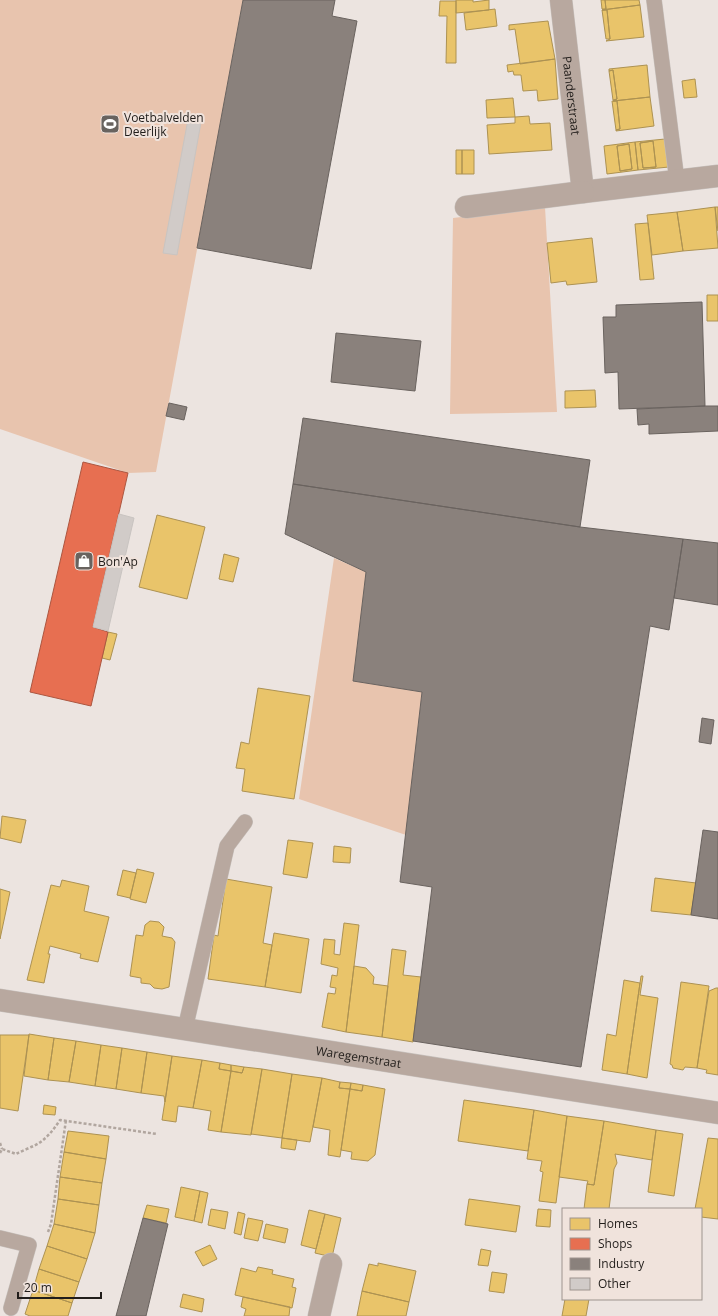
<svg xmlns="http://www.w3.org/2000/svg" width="718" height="1316" font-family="'Open Sans',sans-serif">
	<rect width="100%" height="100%" fill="#ece4e0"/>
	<path fill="#e8c4ae" d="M0,0H243L156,472L128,473L0,429Z
		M545,207L557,412L450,414L453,218Z
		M334,558L366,572L353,681L422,692L406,835L299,799Z"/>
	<path fill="#e9c46a" stroke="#ad9252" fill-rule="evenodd" d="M456,0H473V2L489,0V10L456,13Z
		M601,0H605L606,9H602Z
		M605,0H639L640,5L602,10L606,9Z
		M440,1H456V63H446L447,16H439Z
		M640,5L644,37L606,41L610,39L607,10H602Z
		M495,9L497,26L466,30L464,13Z
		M602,10H607L610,39H606Z
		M548,21L555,59L520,64L515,29L509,30V25Z
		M555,59L558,99L538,101L537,90L523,91L521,75H514L513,71L508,72L507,65Z
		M647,65L650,97L613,101L617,99L613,70L609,71V69Z
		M613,70L617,99L613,100L609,71Z
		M695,79L697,97L684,98L682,81Z
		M650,97L654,126L616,131V130L620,129L617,101H613Z
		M513,98L515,117L487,118L486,100Z
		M612,101H617L620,129L616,130Z
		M529,116L530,124L550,123L552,150L489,154L487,125L515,123V117Z
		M665,139L669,167L638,170L635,142ZM653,141L656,167L643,168L640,143Z
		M653,141L656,167L643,168L640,143Z
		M635,142L638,170L607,174L604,146ZM629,144L632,169L620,171L617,146Z
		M629,144L632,169L620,171L617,146Z
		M456,150H462V174H456Z
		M462,150H474V174H462Z
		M715,207H718V231Z
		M715,207L718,248L683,251L677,212Z
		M677,212L683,251L652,255L647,215Z
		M648,223L654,279L640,280L635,224Z
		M592,238L597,282L567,285L566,281L551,283L547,243Z
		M707,295H718V321H707Z
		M595,390L596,407L565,408V391Z
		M157,515L205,527L187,599L139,587Z
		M224,554L239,558L233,582L219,579Z
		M108,632L117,634L110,660L102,658Z
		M258,688L310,696L294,799L242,791L245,769L236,768L241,742L249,744Z
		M2,816L26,820L21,843L0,838Z
		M288,840L313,843L307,878L283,874Z
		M334,846L351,848L350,863L333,862Z
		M137,869L154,873L146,903L130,899Z
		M123,870L136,873L130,898L117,895Z
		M655,878L696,883L691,915L651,911Z
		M226,879L272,887L263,943L272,945L265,987L208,979L214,935L218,936Z
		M62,880L89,886L84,911L109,917L98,962L80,958L81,954L50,946L48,954H50L44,983L27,980L51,885L60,887Z
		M0,889L10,892L0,939Z
		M150,921L159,922L164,927L162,936L172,938L175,942L169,987L162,989L154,988L150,984L141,983V978L130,976L136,935L143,936L145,925Z
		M344,923L359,925L346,1032L322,1027L328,993L335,994L336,988L330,987L332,975L337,976L338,968L321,964L324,939L335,940L334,954L340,955Z
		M274,933L309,939L301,993L265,987Z
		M392,949L406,951L403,975L421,977L413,1042L382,1037Z
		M354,966L366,968L374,977L373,984L388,986L382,1037L346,1032Z
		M641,976H643L640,995L658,998L647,1078L627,1074Z
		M624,980L640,983L627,1074L602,1070L607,1034L616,1036Z
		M681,982L709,986L697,1068L685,1067L683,1070L673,1068L672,1065L670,1064Z
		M716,988H718V1075L706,1073L707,1070L697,1068L709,991Z
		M29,1034L54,1038L48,1080L24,1076Z
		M0,1035H29L18,1111L0,1108Z
		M54,1038L76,1041L69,1082L48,1080Z
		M76,1041L101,1045L95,1086L69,1082Z
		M101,1045L122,1048L116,1089L95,1086Z
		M122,1048L147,1052L141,1093L116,1089Z
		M147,1052L172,1056L165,1102L164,1096L141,1093Z
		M172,1056L202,1060L193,1108L178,1106L176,1122L162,1120Z
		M202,1060L220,1063L219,1069L231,1071L221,1132L208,1130L211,1111L193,1108Z
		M220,1063L231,1065V1071L219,1069Z
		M231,1065L244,1067L242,1073L231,1071Z
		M244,1067L262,1069L251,1135L221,1132L231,1071L242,1073Z
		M262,1069L292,1074L282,1138L251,1134Z
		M292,1074L322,1078L310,1142L282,1138Z
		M322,1078L340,1082L339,1088L350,1089L340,1157L328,1155L330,1130L313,1127Z
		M340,1082L351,1083L350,1089L339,1088Z
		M351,1083L363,1085L362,1091L350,1089Z
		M363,1085L385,1089L375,1155L368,1161L351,1159L352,1152L341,1150L350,1089L362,1091Z
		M464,1100L534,1110L528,1151L458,1141Z
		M44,1105L56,1107L55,1115L43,1114Z
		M534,1110L567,1116L556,1203L539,1201L543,1172L540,1171L542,1161L527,1159Z
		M567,1116L604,1121L594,1185L587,1184L588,1181L559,1177Z
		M604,1121L656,1130L652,1160L615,1154L617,1163L614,1169L609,1209H584L587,1184L594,1185Z
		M656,1130L683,1134L674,1196L648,1192Z
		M68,1131L109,1136L106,1159L64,1152Z
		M282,1138L297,1140L295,1150L281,1148Z
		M708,1138L718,1139V1219L701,1217V1209H695Z
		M64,1152L106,1159L102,1183L60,1177Z
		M60,1177L102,1183L99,1205L58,1199Z
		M181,1187L200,1191L194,1221L175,1217Z
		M200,1191L208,1193L202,1223L194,1221Z
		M58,1199L99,1205L95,1233L54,1224Z
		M469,1199L520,1206L516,1232L465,1225Z
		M147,1205L169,1209L166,1223L143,1218Z
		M211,1209L228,1212L225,1229L208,1225Z
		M538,1209L551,1210L550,1227L536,1226Z
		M309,1210L325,1214L316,1249L301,1245Z
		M238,1212L245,1214L241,1235L234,1233Z
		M325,1214L341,1218L332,1257L315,1253Z
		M248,1218L263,1221L258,1241L244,1238Z
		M54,1224L95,1233L87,1259L47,1246Z
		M266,1224L288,1229L285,1243L263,1238Z
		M210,1245L217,1259L203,1266L195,1252Z
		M47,1246L87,1259L79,1282L39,1269Z
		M481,1249L491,1251L488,1266L478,1265Z
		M378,1263L416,1271L409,1302L362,1291L369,1264L378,1266Z
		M258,1267L273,1270L272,1274L294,1279L292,1287L296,1288L292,1308L235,1295L241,1268L256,1272Z
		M39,1269L79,1282L72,1303L33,1290Z
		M492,1272L507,1274L504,1293L489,1291Z
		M33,1290L72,1303L68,1316H30L25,1314Z
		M362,1291L409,1302L406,1316H357Z
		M183,1294L204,1299L202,1312L180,1307Z
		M243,1297L290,1307L289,1316H244L246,1309L241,1307Z
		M565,1299H589L586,1316H562Z"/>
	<path fill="#e76f51" stroke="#ac5640" d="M83,462L128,473L93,627L108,632L91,706L30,692Z"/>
	<path fill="#8a817c" stroke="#6a635f" d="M243,0H335L332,16L357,21L311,269L197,248Z
		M702,302L705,406L619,409L618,372L605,373L603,317H616V305Z
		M336,333L421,341L415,391L331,382Z
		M169,403L187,407L184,420L166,416Z
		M705,406H718V431L649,434V424L638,425L637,409Z
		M303,418L590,460L580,527L293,484Z
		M293,484L580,527L683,539L669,630L650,626L581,1067L413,1041L432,887L400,882L422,692L353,681L366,572L285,534Z
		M683,539L718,543V605L674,598Z
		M702,718L714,720L711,744L699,742Z
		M703,830L718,832V919L691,915Z
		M143,1218L168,1224L146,1316H116Z"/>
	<path fill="#d1cbc8" stroke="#c9c4c1" d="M189,114L202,117L177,255L163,253Z
		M119,514L134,518L108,631L93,627Z"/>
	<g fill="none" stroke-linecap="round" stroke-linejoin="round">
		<g stroke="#c7c1bd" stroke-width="16">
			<path id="service" d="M654,0L677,181
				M185,1029L227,846L245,822
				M0,1238L29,1245L11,1308"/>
		</g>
		<g stroke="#c7c1bd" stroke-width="23">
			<g id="minor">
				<path id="s1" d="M561,0L583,192L718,176"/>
				<path d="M466,207L583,192"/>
				<path d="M319,1316L331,1264"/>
			</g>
		</g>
		<g stroke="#c7c1bd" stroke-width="23">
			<g id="tertiary">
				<path id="s2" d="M0,1000L718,1113"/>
			</g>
		</g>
		<path stroke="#b1a69f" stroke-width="2.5" stroke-dasharray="3 2" stroke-linecap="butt" d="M0,1143L2,1149
			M0,1153L2,1149L16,1154C23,1150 33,1147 39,1143C48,1137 54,1129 60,1120L157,1134
			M48,1232L51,1224L66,1120"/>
		<use href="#service" stroke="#b8a89f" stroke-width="15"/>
		<use href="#minor" stroke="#b8a89f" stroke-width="22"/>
		<use href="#tertiary" stroke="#b8a89f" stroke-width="22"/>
	</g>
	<defs>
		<g id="stadium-square" transform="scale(1)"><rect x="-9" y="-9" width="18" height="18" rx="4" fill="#68635f" stroke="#f0e3dc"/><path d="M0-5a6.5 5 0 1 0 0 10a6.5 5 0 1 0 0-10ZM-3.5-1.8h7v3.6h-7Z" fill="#fff"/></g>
		<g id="shop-square" transform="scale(1)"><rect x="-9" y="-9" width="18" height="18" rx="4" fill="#68635f" stroke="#f0e3dc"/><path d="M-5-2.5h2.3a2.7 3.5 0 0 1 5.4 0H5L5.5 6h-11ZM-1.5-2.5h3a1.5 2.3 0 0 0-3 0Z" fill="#fff"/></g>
	</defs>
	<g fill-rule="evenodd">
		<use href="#stadium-square" x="110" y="124"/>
		<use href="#shop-square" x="84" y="561"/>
	</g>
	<g text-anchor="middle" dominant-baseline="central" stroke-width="4" stroke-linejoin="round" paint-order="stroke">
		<g font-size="12" fill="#211d1a" stroke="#f0e3dc">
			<text stroke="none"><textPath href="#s1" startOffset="96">Paanderstraat</textPath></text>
			<text stroke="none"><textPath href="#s2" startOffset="363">Waregemstraat</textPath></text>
		</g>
		<g font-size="12" fill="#211d1a" stroke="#f0e3dc" text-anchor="start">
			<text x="124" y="117">Voetbalvelden<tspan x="124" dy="14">Deerlijk</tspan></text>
			<text x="98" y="561">Bon'Ap</text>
		</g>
	</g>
	<rect x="562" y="1208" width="140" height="92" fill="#f0e3dc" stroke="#9d948e"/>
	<rect x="570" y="1218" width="20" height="12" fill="#e9c46a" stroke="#9d948e"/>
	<text x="598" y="1228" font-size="12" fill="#211d1a">Homes</text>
	<rect x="570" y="1238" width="20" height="12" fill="#e76f51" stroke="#9d948e"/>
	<text x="598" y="1248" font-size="12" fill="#211d1a">Shops</text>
	<rect x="570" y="1258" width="20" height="12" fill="#8a817c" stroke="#9d948e"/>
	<text x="598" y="1268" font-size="12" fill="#211d1a">Industry</text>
	<rect x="570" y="1278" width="20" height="12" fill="#d1cbc8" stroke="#9d948e"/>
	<text x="598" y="1288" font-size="12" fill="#211d1a">Other</text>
	<path d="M18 1292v6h83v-6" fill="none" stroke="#211d1a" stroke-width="2"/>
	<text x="24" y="1292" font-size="12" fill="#211d1a" stroke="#f0e3dc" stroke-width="3" paint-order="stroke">20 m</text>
</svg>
